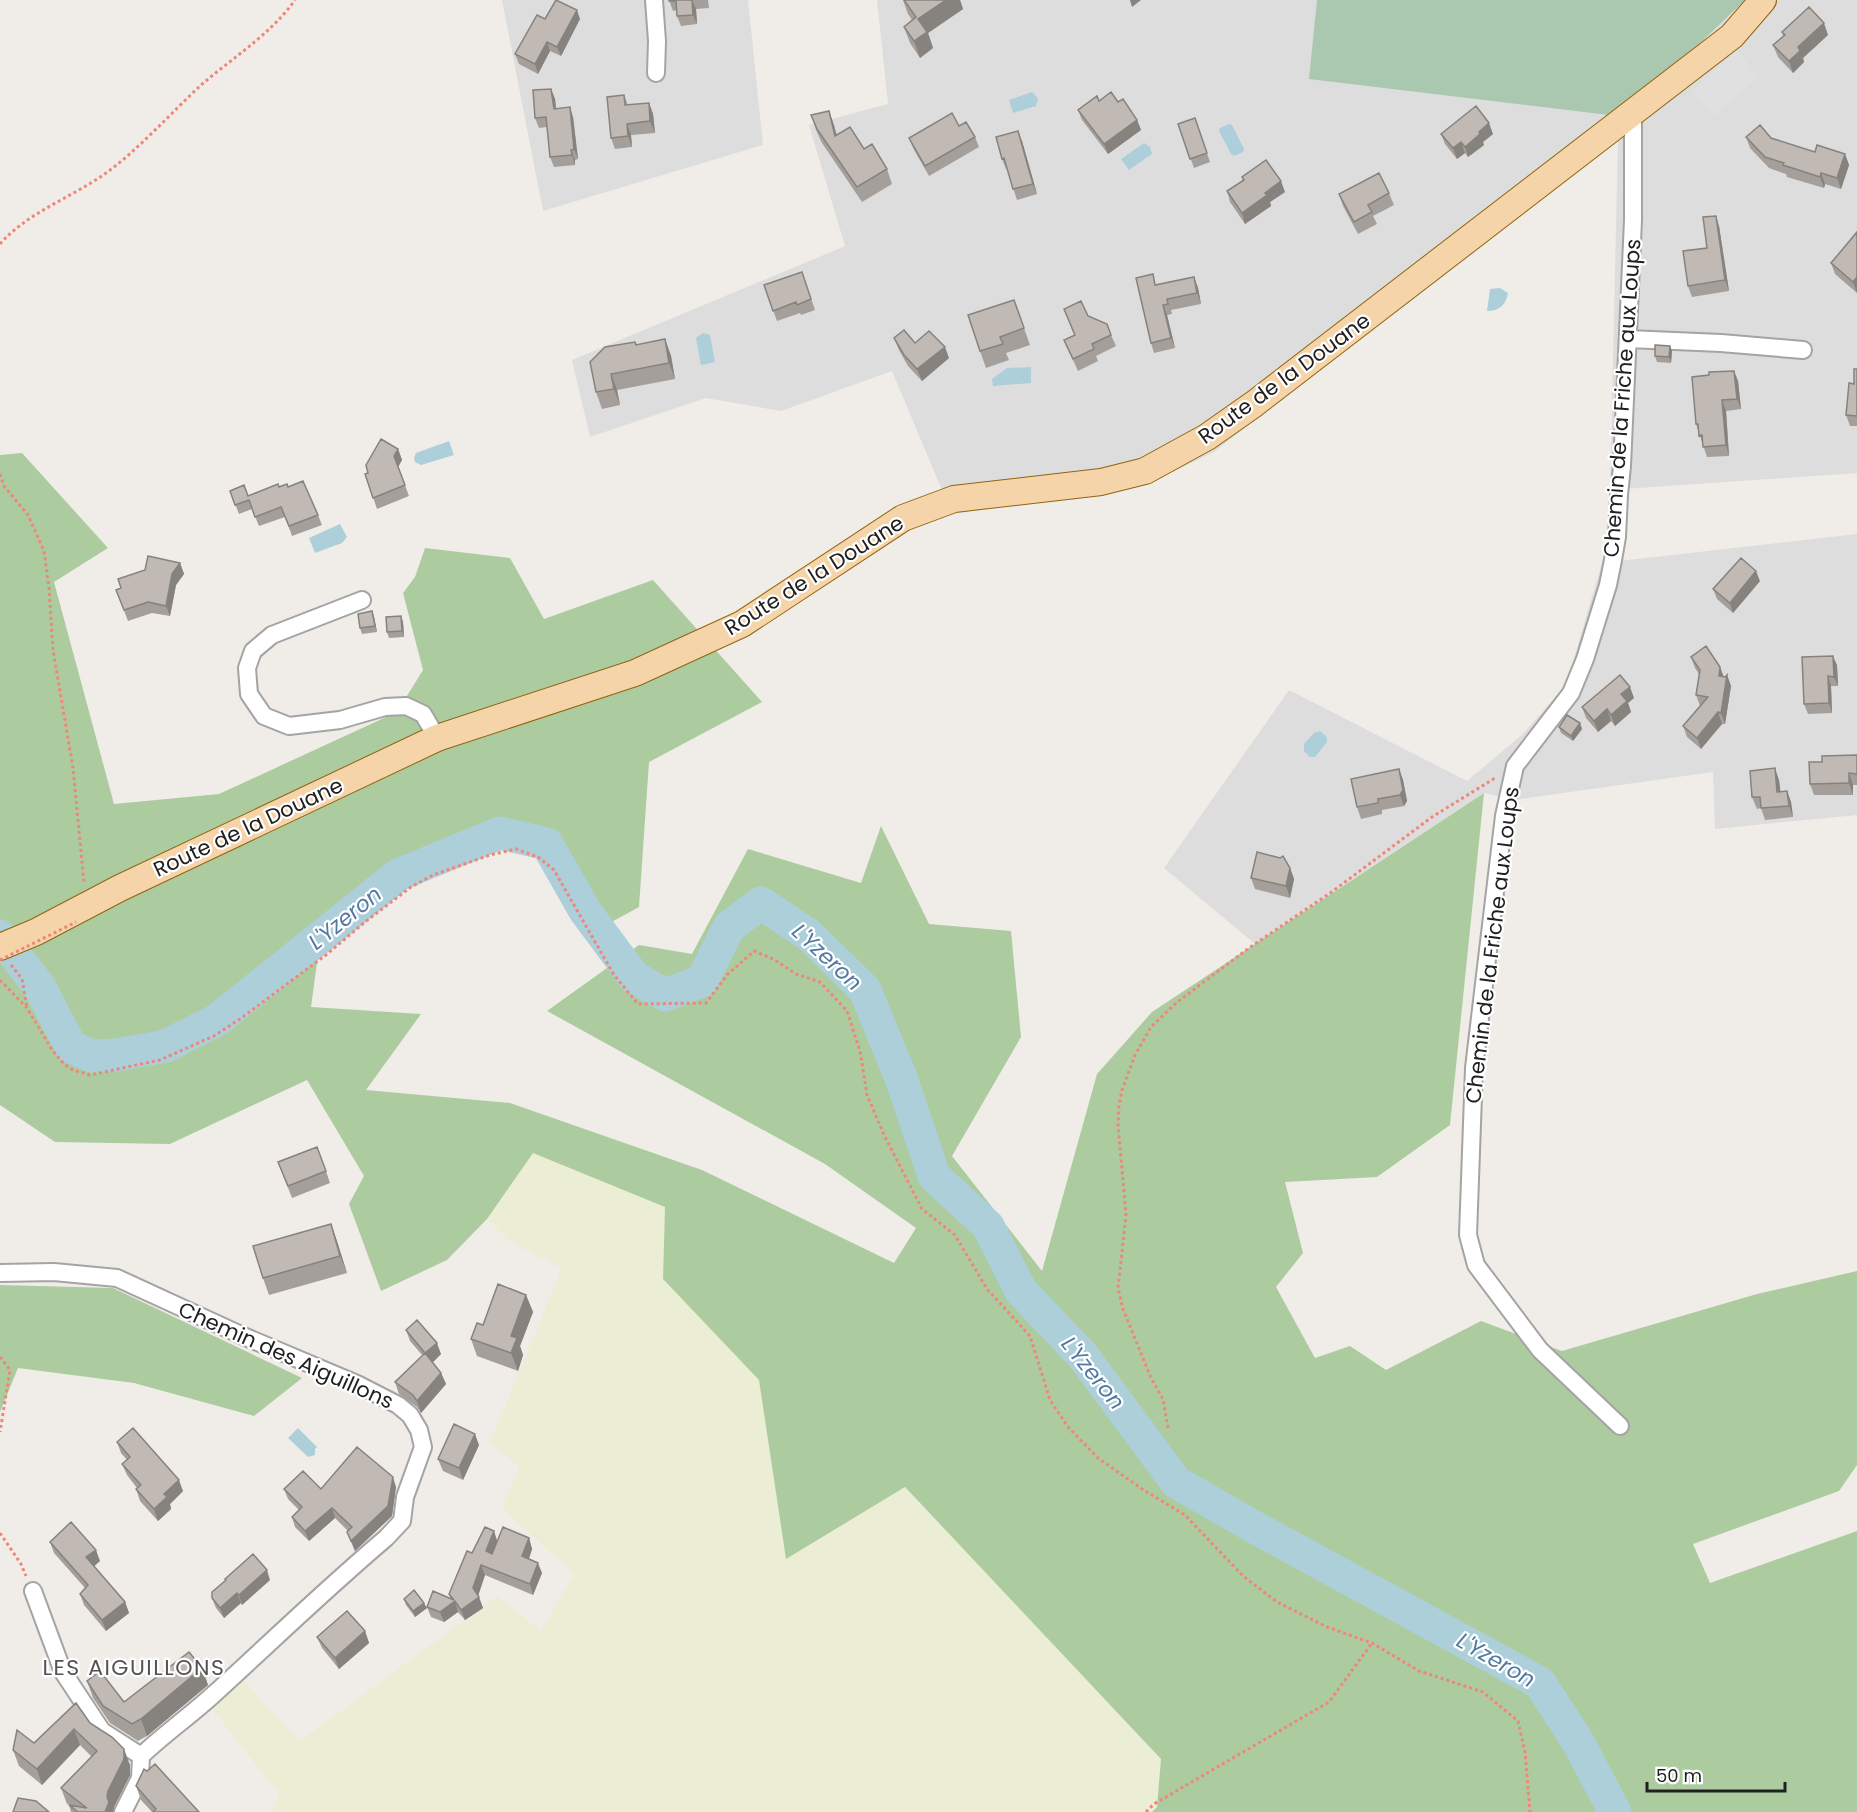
<svg xmlns="http://www.w3.org/2000/svg" width="1857" height="1812" font-family="Poppins,sans-serif">
	<rect width="100%" height="100%" fill="#f0ede8"/>
	<path fill="#dedddd" d="M502,0H748L763,145L543,211Z
		M877,0H1857V473L1610,490L1618,139L1214,452L1149,483L1100,493L952,514L892,371L781,411L706,398L590,437L572,360L845,246L809,125L888,104Z
		M1857,534V815L1715,829L1713,772L1514,800L1484,793L1255,944L1164,868L1289,690L1467,781L1523,734L1566,685L1602,563Z"/>
	<path fill="#ebedd5" d="M532,1153L665,1207L663,1279L759,1380L786,1559L905,1487L1161,1759L1157,1807L1152,1812H272L279,1794L212,1709L243,1680L300,1741L497,1596L541,1631L574,1574L502,1508L519,1466L490,1443L562,1268L510,1242L487,1219Z"/>
	<path fill="#accca0" d="M22,453L108,548L54,582L114,804L219,794L397,712L423,670L403,593L415,577L425,548L510,558L544,619L653,580L762,702L649,762L639,907L584,937L542,852L502,842L407,881L319,948L311,1007L421,1014L366,1090L510,1103L702,1170L894,1263L916,1228L825,1164L547,1011L639,945L692,954L748,849L861,883L881,826L929,924L1011,931L1021,1037L952,1156L1042,1271L1097,1074L1152,1012L1484,793L1450,1125L1377,1177L1285,1182L1303,1253L1276,1287L1315,1358L1350,1346L1386,1370L1481,1321L1562,1351L1757,1294L1857,1271V1465L1839,1491L1693,1544L1710,1583L1857,1531V1812H1152L1157,1807L1161,1759L905,1487L786,1559L759,1380L663,1279L665,1207L533,1153L487,1219L447,1260L381,1291L349,1204L364,1176L307,1080L170,1144L55,1142L0,1105V455Z
		M0,1285L113,1288L302,1378L254,1416L134,1383L18,1368L0,1412Z"/>
	<path fill="#aac7af" d="M1317,0H1745L1698,45L1609,115L1309,79Z"/>
	<path fill="#e0e0e0" d="M1737,50L1759,77L1714,116L1692,91Z"/>
	<path fill="#accfda" d="M1032,92L1038,98L1036,106L1013,113L1009,100Z
		M1229,124L1232,125L1244,149L1243,152L1234,156L1231,154L1219,131L1220,128Z
		M1144,143L1150,147L1152,154L1129,170L1121,159Z
		M1500,288L1508,293C1506,305 1499,311 1487,311L1490,289Z
		M703,333L710,335L715,362L701,365L696,338Z
		M1031,367V383L993,386L992,379L1007,368Z
		M449,441L454,455L421,465L415,462L414,458L416,453Z
		M340,524L347,537L342,543L315,553L309,538Z
		M1320,731L1327,737V742L1315,757H1310L1304,751V744L1314,733Z
		M298,1428L317,1447L315,1449V1455L308,1457L288,1438Z"/>
	<g fill="none" stroke-linecap="round" stroke-linejoin="round">
		<path stroke="#accfda" stroke-width="33" d="M0,936L39,986L71,1047L92,1056L116,1055L166,1046L217,1020L398,875L500,833L547,844L585,911L634,977L665,995L702,981L729,927L761,903L809,935L865,990L901,1078L934,1176L988,1226L1021,1291L1083,1356L1176,1482L1256,1528L1540,1683L1578,1742L1615,1812"/>
		<g stroke="#a4a4a4" stroke-width="20">
			<path id="minor" d="M654,0L657,41L656,73
				M1628,339L1721,343L1803,350
				M362,600L272,635L253,651L247,668L249,694L264,716L289,726L340,720L385,707L406,706L423,714L437,738
				M0,1273L54,1272L117,1278L241,1335L357,1384L398,1405L410,1415L419,1430L423,1447L405,1497L402,1521L386,1538C327,1588 271,1642 214,1694C190,1716 164,1734 141,1756L140,1778L123,1812
				M1620,1426L1540,1350L1476,1265L1468,1235L1474,1068L1504,816L1515,766L1571,693L1585,659L1608,585L1613,560L1617,537L1619,495L1622,466L1633,220V111
				M33,1591L63,1672L102,1731L141,1756"/>
		</g>
		<g stroke="#90650d" stroke-width="28">
			<path id="primary" d="M0,947L36,932L120,888L437,738L635,673L742,624L903,518L954,499L1101,482L1145,471L1207,437L1254,404L1732,36L1763,0"/>
		</g>
		<path stroke="#ef867a" stroke-width="3" stroke-dasharray="3 3" stroke-linecap="butt" d="M0,244C28,212 71,198 106,173C138,150 170,114 200,86C232,58 270,35 295,0
			M0,474L4,486L28,515L44,551L49,588L53,650L73,768L84,883
			M11,965L22,979L27,1008
			M0,980L27,1008L53,1051L64,1064L73,1070L90,1075L160,1060L214,1036L240,1019L326,955L365,922L411,887L433,875L490,855L516,849L538,857L554,870L614,975L638,1004L706,1003L727,975L754,951L773,959L796,974L820,982L847,1011L860,1051L867,1095L884,1135L922,1209L955,1235L987,1289L1030,1336L1050,1400L1068,1427L1098,1458L1142,1489L1185,1515L1243,1576L1277,1602L1327,1627L1372,1643L1419,1671L1483,1692L1518,1721L1525,1752L1530,1812
			M0,1357L10,1370L0,1432
			M1168,1428L1163,1399L1151,1378L1123,1309L1118,1288L1126,1215L1118,1125L1119,1106L1122,1090L1135,1055L1151,1027L1176,1003L1249,948L1333,891L1432,817L1495,778
			M0,1533L21,1564L26,1576
			M1146,1812L1154,1804L1329,1702L1372,1643"/>
		<use href="#minor" stroke="#fff" stroke-width="16"/>
		<use href="#primary" stroke="#f4d4a8" stroke-width="26"/>
		<path stroke="#ef867a" stroke-width="3" stroke-dasharray="3 3" stroke-linecap="butt" d="M0,960L76,922"/>
	</g>
	<path fill="#a59f9b" d="M669,0H708L709,8L696,9L697,24L681,26L677,16V10L673,11Z
		M903,0H960L963,9L928,33L933,48L920,58L910,43L904,27L912,20L908,14Z
		M545,19H580L561,56L550,51L538,74L519,64L515,54Z
		M1782,32L1828,35L1803,58L1804,62L1793,73L1778,57L1773,45L1783,36Z
		M551,89L555,99L556,108L573,117L578,159L575,160V165L554,167L550,157L547,127L539,128L535,118Z
		M624,95L628,105L649,103L653,114L655,133L631,135L632,147L615,149L611,138Z
		M1099,101L1118,102L1137,120L1141,130L1108,154L1082,120L1078,110Z
		M829,111L837,135L864,149L887,169L892,184L862,202L822,143L816,130L811,115Z
		M1195,118L1210,162L1194,168L1178,124Z
		M959,126L975,137L979,147L929,176L913,148L909,138Z
		M1441,134H1493L1483,142L1484,145L1468,157L1465,153L1457,159L1445,144Z
		M1746,137L1771,138L1815,152L1845,154L1849,165L1841,189L1825,184L1824,188L1787,177L1786,174L1769,168L1750,148Z
		M1022,141L1037,194L1017,200L1007,169H1006L1002,159Z
		M1242,177L1285,192L1270,202L1271,206L1245,224L1230,202L1227,191L1243,180Z
		M1389,193L1394,205L1373,216L1377,224L1358,234L1343,206L1339,194Z
		M1719,226L1729,291L1692,297L1688,286L1707,248Z
		M1857,232V293L1835,274L1831,263Z
		M802,272L815,310L801,315L800,313L777,321L764,285Z
		M1194,277L1198,288L1201,304L1171,310L1172,314L1167,315L1175,348L1154,353L1151,343L1156,285Z
		M1014,300L1030,345L1006,353L1009,360L986,368L980,351Z
		M1064,309L1088,316L1111,335L1116,346L1096,356L1098,361L1078,371L1064,340L1074,335Z
		M894,338L949,358L922,381L908,366L899,350Z
		M665,339L671,356L675,379L617,390L620,405L602,409L596,392L635,342L637,345Z
		M1670,346L1672,351L1671,363L1657,362L1655,356Z
		M1857,369V426H1850L1846,415Z
		M1734,371L1738,381L1741,409L1726,411L1729,456L1707,457L1696,424L1709,375Z
		M398,449L402,460L398,467L409,496L377,509L365,474L368,473Z
		M279,487H288L318,515L322,525L292,536L285,517L259,526L252,509L239,514L230,491L248,496Z
		M180,563L184,574L176,585L170,616L152,613L128,621L116,590Z
		M1760,581L1733,613L1717,599L1713,589Z
		M372,611L374,617L377,632L362,634L360,628Z
		M401,616L403,622L404,637L389,638L387,632Z
		M1691,657L1720,667L1724,677H1725L1727,675L1731,686L1725,724H1722L1701,749L1687,737L1683,726L1700,706L1696,695L1699,674L1695,668Z
		M1837,665L1838,686H1831L1832,713L1808,714L1804,704Z
		M1634,698L1628,703L1631,712L1615,726L1611,721L1598,732L1586,718L1582,707Z
		M1580,723L1582,729L1573,741L1561,733L1559,727Z
		M1857,755V785H1853V795H1814L1810,784L1822,762Z
		M1399,769L1403,780L1407,801L1404,806L1382,810V814L1361,819L1357,807Z
		M1779,780L1780,791H1787L1791,802L1793,817L1765,820L1761,808L1757,809L1752,797Z
		M1290,868L1294,879L1290,898L1255,889L1251,878Z
		M278,1162L326,1171L330,1183L292,1198Z
		M331,1224L347,1273L269,1295L263,1278Z
		M526,1295L533,1312L520,1346L523,1355L518,1371L477,1356L471,1339L483,1325Z
		M406,1330L441,1354L433,1362L441,1373L446,1384L421,1413L417,1407L399,1394L395,1382L423,1356L410,1341Z
		M117,1442L183,1491L170,1504L171,1509L158,1521L140,1501L136,1489L137,1488L127,1475L122,1464L127,1460L121,1453Z
		M479,1445L463,1480L443,1471L438,1459Z
		M396,1487L392,1516L355,1551L347,1532L348,1531L335,1518L309,1541L295,1527L292,1517L299,1510L288,1499L284,1489H321Z
		M494,1531L497,1541L529,1538L532,1549L529,1559L542,1573L533,1595L485,1575L478,1596L483,1608L465,1620L458,1612L444,1622L431,1617L427,1607L451,1599L449,1594L472,1553Z
		M50,1542L100,1561L94,1566L125,1602L129,1613L106,1631L84,1605L80,1594L85,1588L54,1553Z
		M225,1579L270,1580L242,1605L241,1603L224,1618L216,1608L212,1598L226,1581Z
		M404,1599L427,1608L415,1617L406,1605Z
		M365,1631L369,1643L339,1669L322,1648L317,1637Z
		M202,1668L208,1685L147,1736L138,1741L110,1723L93,1698L87,1681L124,1702Z
		M90,1723L130,1765V1775L114,1807L113,1812H71L69,1805L67,1804L61,1788L92,1757L80,1745L42,1785L19,1766L13,1750Z
		M136,1786L199,1812H152L141,1800Z"/>
	<path fill="#86827e" d="M692,0L696,9L697,24L693,15Z
		M946,0H960L963,9L928,33L933,48L920,58L914,41L918,19Z
		M1130,0H1141L1132,7Z
		M577,10L580,19L561,56L557,47Z
		M1824,23L1828,35L1803,58L1804,62L1793,73L1789,61L1798,47Z
		M547,42L550,51L538,74L535,64Z
		M551,89L555,99L557,119L554,109Z
		M649,103L653,114L655,133L650,121Z
		M570,107L573,117L578,159L574,149Z
		M829,111L834,125L840,151L835,136Z
		M1137,120L1141,130L1108,154L1104,144Z
		M1489,123L1493,134L1483,142L1484,145L1468,157L1465,147L1479,132Z
		M627,124L631,135L632,147L628,136Z
		M1018,131L1022,141L1037,194L1033,184Z
		M1461,142L1465,153L1457,159L1453,148Z
		M571,150L575,160V165L572,155Z
		M1845,154L1849,165L1841,189L1837,178Z
		M1821,173L1825,184L1824,188L1820,177Z
		M1281,181L1285,192L1270,202L1271,206L1245,224L1242,213L1265,193Z
		M1716,216L1719,226L1729,291L1725,280Z
		M1194,277L1198,288L1201,304L1197,293Z
		M1857,277V293L1853,282Z
		M1163,305L1167,315L1175,348L1171,338Z
		M665,339L671,356L675,379L669,363Z
		M1670,346L1672,351L1671,363L1669,357Z
		M945,347L949,358L922,381L917,369Z
		M1734,371L1738,381L1741,409L1737,399Z
		M611,374L617,390L620,405L614,389Z
		M1722,400L1726,411L1729,456L1726,445Z
		M398,449L402,460L398,467L409,496L394,456Z
		M180,563L184,574L176,585L170,616L166,606L172,574Z
		M1756,571L1760,581L1733,613L1730,603Z
		M372,611L374,617L377,632L375,626Z
		M401,616L403,622L404,637L402,631Z
		M1833,656L1837,665L1838,686L1834,677Z
		M1720,667L1724,678L1719,676Z
		M1727,675L1731,686L1725,724L1721,713Z
		M1828,676L1831,686L1832,713L1829,703Z
		M1630,687L1634,698L1628,703L1631,712L1615,726L1611,715L1621,694Z
		M1607,709L1611,721L1598,732L1594,721Z
		M1718,712L1722,724L1701,749L1697,738Z
		M1580,723L1582,729L1573,741L1571,736Z
		M1775,768L1779,780L1782,803L1777,792Z
		M1399,769L1403,780L1407,801L1404,806L1400,795Z
		M1849,773L1853,785V795L1849,783Z
		M1787,791L1791,802L1793,817L1789,806Z
		M1290,868L1294,879L1290,898L1286,886Z
		M331,1224L337,1241L347,1273L340,1256Z
		M526,1295L533,1312L520,1346L523,1355L518,1371L511,1353V1336Z
		M437,1343L441,1354L430,1365L425,1353Z
		M441,1373L446,1384L421,1413L417,1401Z
		M475,1434L479,1445L463,1480L459,1468Z
		M393,1477L396,1487L392,1516L355,1551L351,1541Z
		M179,1480L183,1491L170,1504L171,1509L158,1521L154,1509L164,1494Z
		M332,1508L335,1518L309,1541L305,1531Z
		M494,1531L497,1541L490,1562L486,1551Z
		M529,1538L532,1549L526,1567L522,1556Z
		M96,1550L100,1561L91,1569L86,1557Z
		M538,1563L542,1573L533,1595L530,1584Z
		M481,1565L485,1575L477,1599L473,1588Z
		M267,1570L270,1580L242,1605L239,1595Z
		M237,1593L241,1603L224,1618L220,1608Z
		M479,1597L483,1608L465,1620L461,1610Z
		M455,1601L458,1612L444,1622L440,1612Z
		M125,1602L129,1613L106,1631L102,1620Z
		M424,1603L427,1608L415,1617L413,1611Z
		M365,1631L369,1643L339,1669L335,1658Z
		M202,1668L208,1685L147,1736L141,1719Z
		M74,1729L80,1745L42,1785L37,1769Z
		M124,1749L130,1765V1775L114,1807L113,1812H105L108,1791Z"/>
	<path fill="#c0b9b4" stroke="#86827e" stroke-width="1.5" d="M556,0L577,10L557,47L547,42L535,64L515,54L537,15L545,19Z
		M669,0H692L693,15L677,16L676,1H669Z
		M904,0H946L918,19L927,32L914,41L904,27L916,17Z
		M1809,7L1824,23L1798,47L1800,51L1789,61L1773,45L1785,35L1782,32Z
		M551,89L554,109L570,107L574,149L571,150L572,155L550,157L546,117L535,118L533,90Z
		M1111,92L1118,102L1123,99L1137,120L1104,144L1078,110L1097,96L1099,101Z
		M624,95L625,105L649,103L650,121L627,124L628,136L611,138L607,97Z
		M1476,106L1489,123L1479,132L1480,134L1465,147L1461,142L1453,148L1441,134Z
		M829,111L835,136L850,127L864,149L872,144L887,169L857,187L817,129L811,115Z
		M952,113L959,126L966,122L975,137L925,166L909,138Z
		M1195,118L1207,153L1190,159L1178,124Z
		M1760,125L1771,138L1815,152L1817,145L1845,154L1837,178L1821,173L1820,177L1783,165L1784,163L1765,157L1746,137Z
		M1018,131L1033,184L1013,189L1004,158L1002,159L996,137Z
		M1266,160L1281,181L1265,193L1267,195L1242,213L1227,191L1244,180L1242,177Z
		M1379,173L1389,193L1368,205L1372,212L1354,222L1339,194Z
		M1716,216L1725,280L1688,286L1683,251L1707,248L1703,217Z
		M1857,232V277L1853,282L1831,263Z
		M802,272L811,299L797,305L796,302L773,311L764,285Z
		M1153,274L1155,285L1194,277L1197,293L1167,299L1168,304L1163,305L1171,338L1151,343L1136,278Z
		M1014,300L1024,328L1000,337L1003,344L980,351L968,315Z
		M1081,301L1088,316L1107,324L1111,335L1092,344L1094,349L1073,359L1064,340L1075,335L1064,309Z
		M904,330L915,343L929,331L945,347L917,369L904,355L894,338Z
		M665,339L669,363L611,374L614,389L596,392L590,362L605,347L635,342L636,345Z
		M1655,345L1670,346L1669,357L1655,356Z
		M1854,369H1857V416L1846,415L1849,383L1854,384Z
		M1734,371L1737,399L1722,400L1726,445L1703,447L1702,435L1699,436L1698,424H1696L1692,377L1709,375V372Z
		M381,439L398,449L394,456L405,485L373,498L365,474L368,473L366,465Z
		M303,481L318,515L289,526L281,507L255,517L249,500L235,505L230,491L244,485L248,496L278,484L279,487L287,484L288,487Z
		M148,556L180,563L172,574L166,606L148,602L124,610L116,590L121,588L118,579L145,570Z
		M1741,558L1756,571L1730,603L1713,589Z
		M372,611L375,626L360,628L358,614Z
		M401,616L402,631L387,632L386,617Z
		M1706,646L1720,667L1719,676L1725,677L1727,675L1721,713L1718,712L1697,738L1683,726L1708,697L1696,695L1700,670L1691,657Z
		M1833,656L1834,677L1828,676L1829,703L1804,704L1802,657Z
		M1620,675L1630,687L1621,694L1627,701L1611,715L1607,709L1594,721L1582,707Z
		M1567,715L1580,723L1571,736L1559,727Z
		M1857,755V774L1849,773V783L1810,784L1809,762H1822V756Z
		M1775,768L1777,792L1787,791L1789,806L1761,808L1760,797H1752L1750,771Z
		M1399,769L1403,790L1400,795L1378,799V803L1357,807L1351,779Z
		M1257,852L1280,858L1283,856L1290,868L1286,886L1251,878Z
		M317,1147L326,1171L288,1186L278,1162Z
		M331,1224L340,1256L263,1278L253,1246Z
		M498,1284L526,1295L511,1336L517,1338L511,1353L471,1339L477,1323L483,1325Z
		M417,1320L437,1343L425,1353L406,1330Z
		M425,1353L441,1373L417,1401L413,1395L395,1382Z
		M454,1424L475,1434L459,1468L438,1459Z
		M133,1428L179,1480L164,1494L167,1497L154,1509L136,1489L141,1485L122,1464L130,1457L117,1442Z
		M357,1447L393,1477L388,1506L351,1541L347,1532L352,1527L332,1508L305,1531L292,1517L302,1507L284,1489L303,1471L321,1489Z
		M71,1522L96,1550L86,1557L125,1602L102,1620L80,1594L88,1585L50,1542Z
		M485,1527L494,1531L486,1551L492,1554L503,1527L529,1538L522,1556L538,1563L530,1584L481,1565L473,1588L479,1597L461,1610L455,1601L440,1612L427,1607L433,1591L454,1600L449,1594L467,1551L472,1553Z
		M253,1554L267,1570L239,1595L237,1593L220,1608L212,1598V1592L226,1580L225,1579Z
		M414,1590L424,1603L413,1611L404,1599Z
		M347,1611L365,1631L335,1658L317,1637Z
		M189,1652L202,1668L141,1719L132,1724L103,1706L87,1681L100,1671L124,1702Z
		M76,1703L90,1723L112,1737L124,1749V1759L108,1791L107,1797L109,1802L105,1812H78L69,1805L87,1808L61,1788L97,1751L74,1729L37,1769L13,1750L17,1730L34,1743Z
		M155,1764L199,1812H153L156,1809L136,1786L144,1769L147,1771Z
		M18,1798L36,1801L49,1812H13Z"/>
	<g text-anchor="middle" dominant-baseline="central" stroke-width="4.5" stroke-linejoin="round" paint-order="stroke">
		<g font-size="21" fill="#202020" stroke="#fff">
			<text transform="translate(1284 378) rotate(-36)">Route de la Douane</text>
			<text transform="translate(1622 398) rotate(-86)">Chemin de la Friche aux Loups</text>
			<text transform="translate(814 575) rotate(-32)">Route de la Douane</text>
			<text transform="translate(248 827) rotate(-25)">Route de la Douane</text>
			<text transform="translate(1492 945) rotate(-83)">Chemin de la Friche aux Loups</text>
			<text transform="translate(286 1355) rotate(24)">Chemin des Aiguillons</text>
		</g>
		<g font-size="22" font-style="italic" fill="#5179a1" stroke="#fff">
			<text transform="translate(345 918) rotate(-39)">L'Yzeron</text>
			<text transform="translate(827 957) rotate(43)">L'Yzeron</text>
			<text transform="translate(1093 1373) rotate(51)">L'Yzeron</text>
			<text transform="translate(1496 1660) rotate(30)">L'Yzeron</text>
		</g>
		<g font-size="22" letter-spacing="1.5" fill="#535353" stroke="#fff">
			<text x="134" y="1667">LES AIGUILLONS</text>
		</g>
	</g>
	<path d="M1647 1782v9h138v-9" fill="none" stroke="#202020" stroke-width="3"/>
	<text x="1656" y="1782" font-size="18" fill="#202020" stroke="#ffffff" stroke-width="4.5" paint-order="stroke">50 m</text>
</svg>
